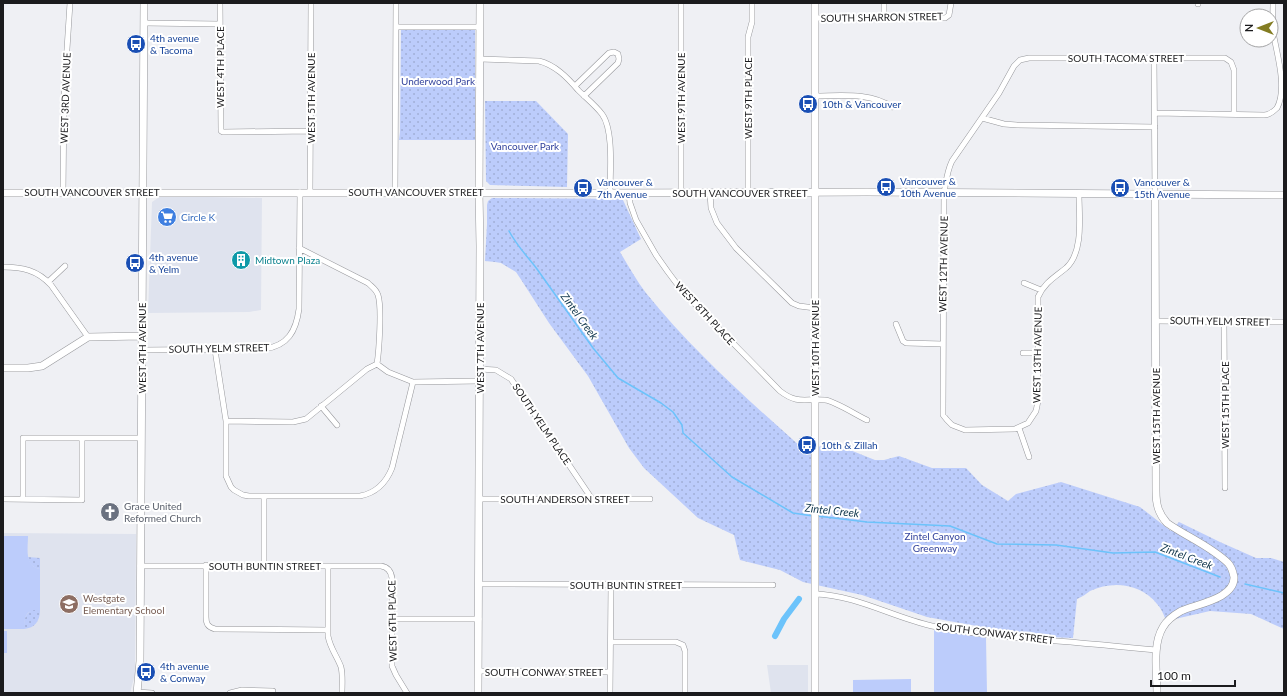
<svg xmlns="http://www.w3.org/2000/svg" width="1287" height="696" font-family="Lato,sans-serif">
	<defs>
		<pattern id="park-dots" width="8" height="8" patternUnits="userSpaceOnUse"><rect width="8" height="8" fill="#bcccfb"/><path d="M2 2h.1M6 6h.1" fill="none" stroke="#a1afd7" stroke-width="1.8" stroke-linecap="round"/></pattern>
	</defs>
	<rect width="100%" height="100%" fill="#eff0f4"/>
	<path fill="#dfe3ee" d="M161,196L262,198L261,310L249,312L148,313L152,202Z
		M3,533L136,534L135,674L130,693H3Z
		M767,665H808V693H771Z"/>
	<path fill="#bcccfb" d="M3,536H28C28,548 24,566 40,569V610C25,610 25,616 24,629H3Z
		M934,629L986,638L987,693H934Z
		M3,631H7V653H3Z
		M911,679V693H853V680Z"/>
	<path fill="url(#park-dots)" d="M401,29H475V140H399L400,132Z
		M484,101H536L568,134L567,187L490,185L486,181L485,101Z
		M492,198L621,199L623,200L641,239L620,252C628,265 636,280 646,293C692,350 747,399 801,447L840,446L875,460H884L899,456L932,468H966L982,485L1008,501L1016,494L1061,482L1140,507L1171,531L1179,522L1220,542L1256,558H1271L1284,562V629L1251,614L1210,611L1175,619L1165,618C1163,613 1161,608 1157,604C1142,584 1113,580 1090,591C1086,594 1082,597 1077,599L1073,638L1049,637L1010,632L927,617L862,595L803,582L780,570L740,560L734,535L698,518L644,468L629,448L588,376L549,323L520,278L516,272L501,263L495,262L485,261L487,224V205L488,201Z
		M28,557L40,558V569C33,568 29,564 28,557Z
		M32,610H40C40,621 35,628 24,629C24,621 24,615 32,610Z"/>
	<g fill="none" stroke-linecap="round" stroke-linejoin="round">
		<path stroke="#6cc3fb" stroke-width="1.5" d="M509,231C517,246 527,256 537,269L593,348L618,378L661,403L673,412L682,425L683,433L732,477L793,513L813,516
			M817,516L867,522L950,526L997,544L1056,545L1113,553L1155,552L1220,577
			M1245,584L1284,593"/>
		<path stroke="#6cc3fb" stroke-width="6" d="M775,636L784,619L799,599"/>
		<g stroke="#96979b" stroke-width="6">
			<path id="street" d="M220,3L221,131L223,132L311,131
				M1198,3V4
				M884,17V3
				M815,18H945L949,15L951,3
				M144,23L219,24
				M396,27H480
				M1154,58L1155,195
				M480,59L539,61C555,65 567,77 578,90C586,98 595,105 602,114C614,130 610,174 610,193
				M575,86L609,53L614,52L618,54L619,59L618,63L584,96
				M815,96C841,96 870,92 892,107
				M1155,113L1264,115C1269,115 1273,112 1277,108C1287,89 1278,58 1274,37C1272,26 1273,14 1273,3
				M982,118L1004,124L1017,125L1155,127
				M310,192L311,3
				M395,192L396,3
				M63,193L64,95L70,3
				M629,193L630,203L636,220L656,255L668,272L683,292L780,391C798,405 806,398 825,400C835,401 856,415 867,420
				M681,193V3
				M710,193L711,208L717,223L736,248L792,303L799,306L815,308
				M748,193V37L752,22V3
				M1079,194C1079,216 1084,252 1066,268C1055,277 1044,283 1038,297V401L1036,411L1028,423L1015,429L965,430L952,425L947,420L943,415V410L944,193C946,182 947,171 952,161L999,93L1014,66L1020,60L1029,58H1225L1231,62L1234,70V114
				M299,248L368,283C372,287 376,289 378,295C382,307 379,351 377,364
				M3,267C22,267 37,270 51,285L88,337
				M48,282L65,266
				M1024,283L1041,290
				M1155,321L1284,322
				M1224,322L1225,488
				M896,324L903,341L906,343L943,344
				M142,350L264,349C288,346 296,331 299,309L300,192
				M215,350L226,421V476L231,487L234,490L243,495L249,496H360C376,493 386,483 392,468L413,382
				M1023,353H1038
				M479,369L496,370L511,379L592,499
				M321,406L337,425
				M226,421L293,422L306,419L367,369L377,364L388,372L413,382L479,381
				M1019,428L1029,457
				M264,496V565
				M3,499L82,500V438
				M23,499V438H141
				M479,499H650
				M206,565V617C206,624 208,627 215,629L327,630
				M140,566H381C388,567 391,571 392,578V666L396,675L407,693
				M328,566V636C330,648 337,656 341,667C343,675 342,685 342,693
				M479,584L773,585
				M815,594C856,595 892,617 932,626C965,633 998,636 1032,639C1073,642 1115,646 1156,650
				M392,619H479
				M611,642H676L683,645L685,651V693
				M478,671L610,672
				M137,692L152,693
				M230,693L242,690L273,691
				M610,693L611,585"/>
		</g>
		<g stroke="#96979b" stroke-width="8">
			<path id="secondary" d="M3,193H610L867,192L1284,195
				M1155,195L1156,491C1156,504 1158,513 1167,523C1187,537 1210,546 1228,563C1232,567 1233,572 1234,577C1235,599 1196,604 1181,611C1174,615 1167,620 1163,627C1152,645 1157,673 1157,693
				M3,368H28L42,366L88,337L142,336
				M137,693L140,661L144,3
				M478,693L480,246L479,192L480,3
				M815,693V3"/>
		</g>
		<use href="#street" stroke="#fff" stroke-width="5"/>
		<use href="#secondary" stroke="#fff" stroke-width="7"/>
	</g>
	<defs>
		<g id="bus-disc" transform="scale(1)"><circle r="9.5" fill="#1a4fb4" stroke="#fff"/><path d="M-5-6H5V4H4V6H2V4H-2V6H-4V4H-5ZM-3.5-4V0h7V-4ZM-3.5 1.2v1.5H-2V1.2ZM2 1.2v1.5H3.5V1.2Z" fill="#fff"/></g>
		<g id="supermarket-disc" transform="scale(1)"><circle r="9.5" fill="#3f7fe0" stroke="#fff"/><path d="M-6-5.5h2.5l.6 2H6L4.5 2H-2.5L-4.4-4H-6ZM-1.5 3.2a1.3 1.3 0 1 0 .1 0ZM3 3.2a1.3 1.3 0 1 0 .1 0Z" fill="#fff"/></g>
		<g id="building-disc" transform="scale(1)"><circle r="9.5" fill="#0f9aa8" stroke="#fff"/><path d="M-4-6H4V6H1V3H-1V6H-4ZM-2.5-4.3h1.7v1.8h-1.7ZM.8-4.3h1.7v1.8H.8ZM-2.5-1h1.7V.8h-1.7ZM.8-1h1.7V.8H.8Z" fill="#fff"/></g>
		<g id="church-disc" transform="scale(1)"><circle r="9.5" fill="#6b7280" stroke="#fff"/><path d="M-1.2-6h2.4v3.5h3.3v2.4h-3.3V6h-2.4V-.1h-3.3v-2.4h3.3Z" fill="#fff"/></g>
		<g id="school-disc" transform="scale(1)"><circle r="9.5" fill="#8d6e63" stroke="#fff"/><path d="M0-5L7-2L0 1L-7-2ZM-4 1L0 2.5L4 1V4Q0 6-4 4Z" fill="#fff"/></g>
	</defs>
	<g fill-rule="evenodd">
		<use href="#bus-disc" x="136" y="44"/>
		<use href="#bus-disc" x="808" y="104"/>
		<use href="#bus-disc" x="886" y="187"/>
		<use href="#bus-disc" x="583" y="188"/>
		<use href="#bus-disc" x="1120" y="188"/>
		<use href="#supermarket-disc" x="167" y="217"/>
		<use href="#building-disc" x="241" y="260"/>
		<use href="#bus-disc" x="135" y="263"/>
		<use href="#bus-disc" x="807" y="445"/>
		<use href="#church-disc" x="110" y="512"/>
		<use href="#school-disc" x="69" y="604"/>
		<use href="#bus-disc" x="146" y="672"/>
	</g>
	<g text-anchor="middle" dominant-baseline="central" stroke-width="4" stroke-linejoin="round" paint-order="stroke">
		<g font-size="10" fill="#1b1b1d" stroke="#fff">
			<text transform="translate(882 17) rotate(-1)">SOUTH SHARRON STREET</text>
			<text x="1126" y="58">SOUTH TACOMA STREET</text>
			<text transform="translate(220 67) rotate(-90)">WEST 4TH PLACE</text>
			<text transform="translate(65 98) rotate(-88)">WEST 3RD AVENUE</text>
			<text transform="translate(311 98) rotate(-90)">WEST 5TH AVENUE</text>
			<text transform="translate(681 98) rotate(-90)">WEST 9TH AVENUE</text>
			<text transform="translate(748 98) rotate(-90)">WEST 9TH PLACE</text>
			<text x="92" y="192">SOUTH VANCOUVER STREET</text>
			<text x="416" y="192">SOUTH VANCOUVER STREET</text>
			<text x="740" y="193">SOUTH VANCOUVER STREET</text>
			<text transform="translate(943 264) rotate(-89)">WEST 12TH AVENUE</text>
			<text transform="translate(705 313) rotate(47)">WEST 8TH PLACE</text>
			<text transform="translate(1220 321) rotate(1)">SOUTH YELM STREET</text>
			<text transform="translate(142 348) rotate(-90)">WEST 4TH AVENUE</text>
			<text transform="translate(219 348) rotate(-1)">SOUTH YELM STREET</text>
			<text transform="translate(480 348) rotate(-90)">WEST 7TH AVENUE</text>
			<text transform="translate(815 348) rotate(-90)">WEST 10TH AVENUE</text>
			<text transform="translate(1037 355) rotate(-89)">WEST 13TH AVENUE</text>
			<text transform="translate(1225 405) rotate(-90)">WEST 15TH PLACE</text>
			<text transform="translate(1156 416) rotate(-90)">WEST 15TH AVENUE</text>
			<text transform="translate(542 424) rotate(56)">SOUTH YELM PLACE</text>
			<text x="565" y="499">SOUTH ANDERSON STREET</text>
			<text x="265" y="566">SOUTH BUNTIN STREET</text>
			<text x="626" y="585">SOUTH BUNTIN STREET</text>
			<text transform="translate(392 621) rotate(-91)">WEST 6TH PLACE</text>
			<text transform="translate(995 633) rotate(7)">SOUTH CONWAY STREET</text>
			<text x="544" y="672">SOUTH CONWAY STREET</text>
		</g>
		<g font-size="10" fill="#164399" stroke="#fff" text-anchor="start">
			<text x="150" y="38">4th avenue<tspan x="150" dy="12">&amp; Tacoma</tspan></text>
			<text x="822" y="104">10th &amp; Vancouver</text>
			<text x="900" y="181">Vancouver &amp;<tspan x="900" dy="12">10th Avenue</tspan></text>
			<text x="597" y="182">Vancouver &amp;<tspan x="597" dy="12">7th Avenue</tspan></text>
			<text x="1134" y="182">Vancouver &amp;<tspan x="1134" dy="12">15th Avenue</tspan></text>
			<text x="149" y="257">4th avenue<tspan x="149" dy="12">&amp; Yelm</tspan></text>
			<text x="821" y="445">10th &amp; Zillah</text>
			<text x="160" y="666">4th avenue<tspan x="160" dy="12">&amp; Conway</tspan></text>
		</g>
		<g font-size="10" fill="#32429c" stroke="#fff">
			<text x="438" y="81">Underwood Park</text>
			<text x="525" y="146">Vancouver Park</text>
			<text x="935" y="536">Zintel Canyon<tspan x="935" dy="12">Greenway</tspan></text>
		</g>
		<g font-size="10" fill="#366cbe" stroke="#fff" text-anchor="start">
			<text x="181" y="217">Circle K</text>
		</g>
		<g font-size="10" fill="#0d838f" stroke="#fff" text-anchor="start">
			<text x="255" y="260">Midtown Plaza</text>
		</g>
		<g font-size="10" fill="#5b616d" stroke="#fff" text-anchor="start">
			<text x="124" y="506">Grace United<tspan x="124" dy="12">Reformed Church</tspan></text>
		</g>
		<g font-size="10" fill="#785e54" stroke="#fff" text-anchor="start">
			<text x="83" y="598">Westgate<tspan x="83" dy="12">Elementary School</tspan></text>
		</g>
		<g font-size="11" font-style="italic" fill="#10364d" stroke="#fff">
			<text transform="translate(580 316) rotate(54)">Zintel Creek</text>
			<text transform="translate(832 510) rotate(6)">Zintel Creek</text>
			<text transform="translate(1187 556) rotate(21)">Zintel Creek</text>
		</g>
	</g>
	<rect width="1287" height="696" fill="none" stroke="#1b1b1d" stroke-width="8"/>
	<g transform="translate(1259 28) rotate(270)"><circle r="19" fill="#ffffff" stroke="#a4a4a5"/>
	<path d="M0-3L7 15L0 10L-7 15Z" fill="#837c22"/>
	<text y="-6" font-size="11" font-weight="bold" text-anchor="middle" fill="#1b1b1d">N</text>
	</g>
	<path d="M1151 680v6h84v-6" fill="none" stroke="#1b1b1d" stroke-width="2"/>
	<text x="1157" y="680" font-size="12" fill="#1b1b1d" stroke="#ffffff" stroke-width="3" paint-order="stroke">100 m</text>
</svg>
